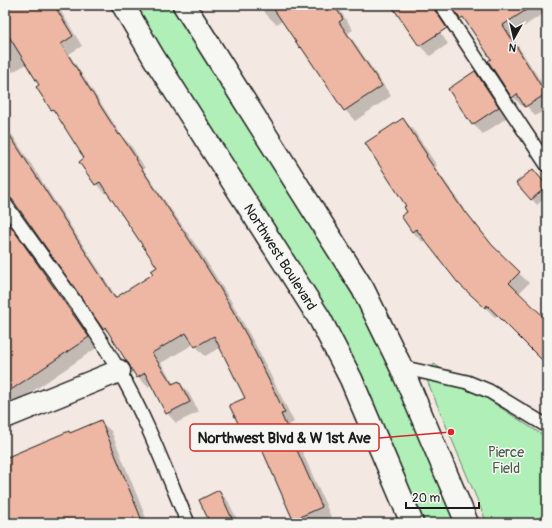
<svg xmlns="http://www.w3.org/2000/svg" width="552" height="528" font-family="Pangolin,sans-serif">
	<rect width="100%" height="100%" fill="#f4e9e2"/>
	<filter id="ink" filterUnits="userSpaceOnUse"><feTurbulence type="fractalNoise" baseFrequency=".025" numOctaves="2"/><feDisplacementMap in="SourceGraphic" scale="8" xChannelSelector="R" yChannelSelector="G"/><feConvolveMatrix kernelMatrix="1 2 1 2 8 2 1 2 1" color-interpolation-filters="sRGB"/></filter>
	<g filter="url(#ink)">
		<path fill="#b0efb7" stroke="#66866a" d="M123,5H184L316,212L467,523H412L351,379Z
			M434,364L547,438V523H487L426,378Z"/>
		<path fill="#0003" d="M5,5H57L82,46L69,54L124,139L130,144L145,168L143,169L200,251L231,301L256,346L294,422L290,424L331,517L329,518L331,523H295L259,440L253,442L244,433L230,406L246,398L221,347L205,356L194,344L161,363L174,384L179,382L188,392L199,412L176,423L167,413L152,384L148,387L138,377L113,337L103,328L71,281L15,205L10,207L6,214L8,219L98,347L5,410V128L13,136L117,298L154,275L158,268L108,192L106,194L96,184L81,162L86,159L58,115L52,110L37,87L40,85L27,64L5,76Z
			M260,5H336L353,30L348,33L391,96L355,121L345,110L283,21L276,24L266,14Z
			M392,5H421L448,44L430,56L420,46Z
			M462,5H547V24L541,15L511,35L547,91V109L535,116L525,104L522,106L513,97L496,57Z
			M475,72L485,82L508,117L483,134L473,124Z
			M403,119L413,129L437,166L435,167L471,218L500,255L529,283L518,294L547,321V364L498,315L495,317L470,293L425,240L423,242L412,232L402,216L408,212Z
			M533,170L547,186V196L537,205L518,183Z
			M101,422L111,431L148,523H5V459Z
			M219,491L228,501L239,523H211Z"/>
		<path fill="#eeb7a4" stroke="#1c1c1c" d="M5,5H54L73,36L61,44L119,135L120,134L136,158L135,159L190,241L221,290L247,336L285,413L281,414L322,507L293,520L253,429L243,433L229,405L245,398L214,336L195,347L186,333L152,353L172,384L179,381L190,402L166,414L145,373L137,378L105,327L103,329L12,199L5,196V128L115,298L153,274L151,271L157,267L100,182L95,185L79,162L84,158L53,109L51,110L36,87L39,85L5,30Z
			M271,5H334L343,19L339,22L382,86L344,111L301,47L300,48Z
			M391,5H433L434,9L447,28L419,46Z
			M451,5H534L503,25L546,94L525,107L517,94L512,98L488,61L491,59L463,17L460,19Z
			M475,71L499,107L472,125L448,89Z
			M403,118L427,155L426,156L465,213L466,212L492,245L520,272L509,283L547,320V365L487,305L485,308L458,283L416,229L412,232L401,216L407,212L404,207L406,206L365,143Z
			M533,169L547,186L531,200L516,183Z
			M5,218L89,337L5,394Z
			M101,420L143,523H5V458L69,431L70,433Z
			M219,490L234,523H210L199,500Z"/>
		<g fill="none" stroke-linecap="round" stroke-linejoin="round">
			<g stroke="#1c1c1c" stroke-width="16">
				<path id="lane" d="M441,5L547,165
					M5,204C43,259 86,312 119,371C147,419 166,472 188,523
					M401,367L467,382L489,391L547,426"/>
			</g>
			<g stroke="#1c1c1c" stroke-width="25">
				<path id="street" d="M5,417L119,371"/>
			</g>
			<g stroke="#1c1c1c" stroke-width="25">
				<g id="secondary">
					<path id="s1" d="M123,5L154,58L320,319L351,379L412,523"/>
					<path d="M184,5L363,289L401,367L467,523"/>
				</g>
			</g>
			<use href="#lane" stroke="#f6f6f2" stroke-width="13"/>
			<use href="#street" stroke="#f6f6f2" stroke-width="22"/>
			<use href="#secondary" stroke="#f6f6f2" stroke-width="22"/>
		</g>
	</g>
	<g text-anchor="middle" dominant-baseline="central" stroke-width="3" stroke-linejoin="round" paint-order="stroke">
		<g font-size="14" fill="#1c1c1c" stroke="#f6f6f2">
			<text stroke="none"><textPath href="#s1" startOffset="297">Northwest Boulevard</textPath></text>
		</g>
		<g font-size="14" fill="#485b4a" stroke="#f6f6f2">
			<text x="506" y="452">Pierce<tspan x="506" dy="16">Field</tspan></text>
		</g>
	</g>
	<path fill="none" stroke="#d62828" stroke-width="1.5" d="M451 432L379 438"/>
	<circle fill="#d62828" stroke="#f6f6f2" stroke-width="1.5" cx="451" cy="432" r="4"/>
	<rect fill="#f6f6f2" stroke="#d62828" stroke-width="1.5" x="190" y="424" width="189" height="27" rx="4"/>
	<g font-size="15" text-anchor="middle" font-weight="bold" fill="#1c1c1c">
		<text x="284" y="443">Northwest Blvd &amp; W 1st Ave</text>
	</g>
	<rect width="552" height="528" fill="none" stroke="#f6f6f2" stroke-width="20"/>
	<rect x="10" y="10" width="532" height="508" fill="none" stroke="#1c1c1c" stroke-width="1.5" filter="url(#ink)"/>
	<g transform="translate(514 38) rotate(188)" stroke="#f6f6f2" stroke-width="3" paint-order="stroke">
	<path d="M0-3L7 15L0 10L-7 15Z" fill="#1c1c1c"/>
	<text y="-6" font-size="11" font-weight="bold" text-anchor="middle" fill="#1c1c1c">N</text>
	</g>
	<path d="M406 502v6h73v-6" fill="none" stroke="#1c1c1c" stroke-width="2"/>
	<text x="412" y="502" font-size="12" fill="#1c1c1c" stroke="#f6f6f2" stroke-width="3" paint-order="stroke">20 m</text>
</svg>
